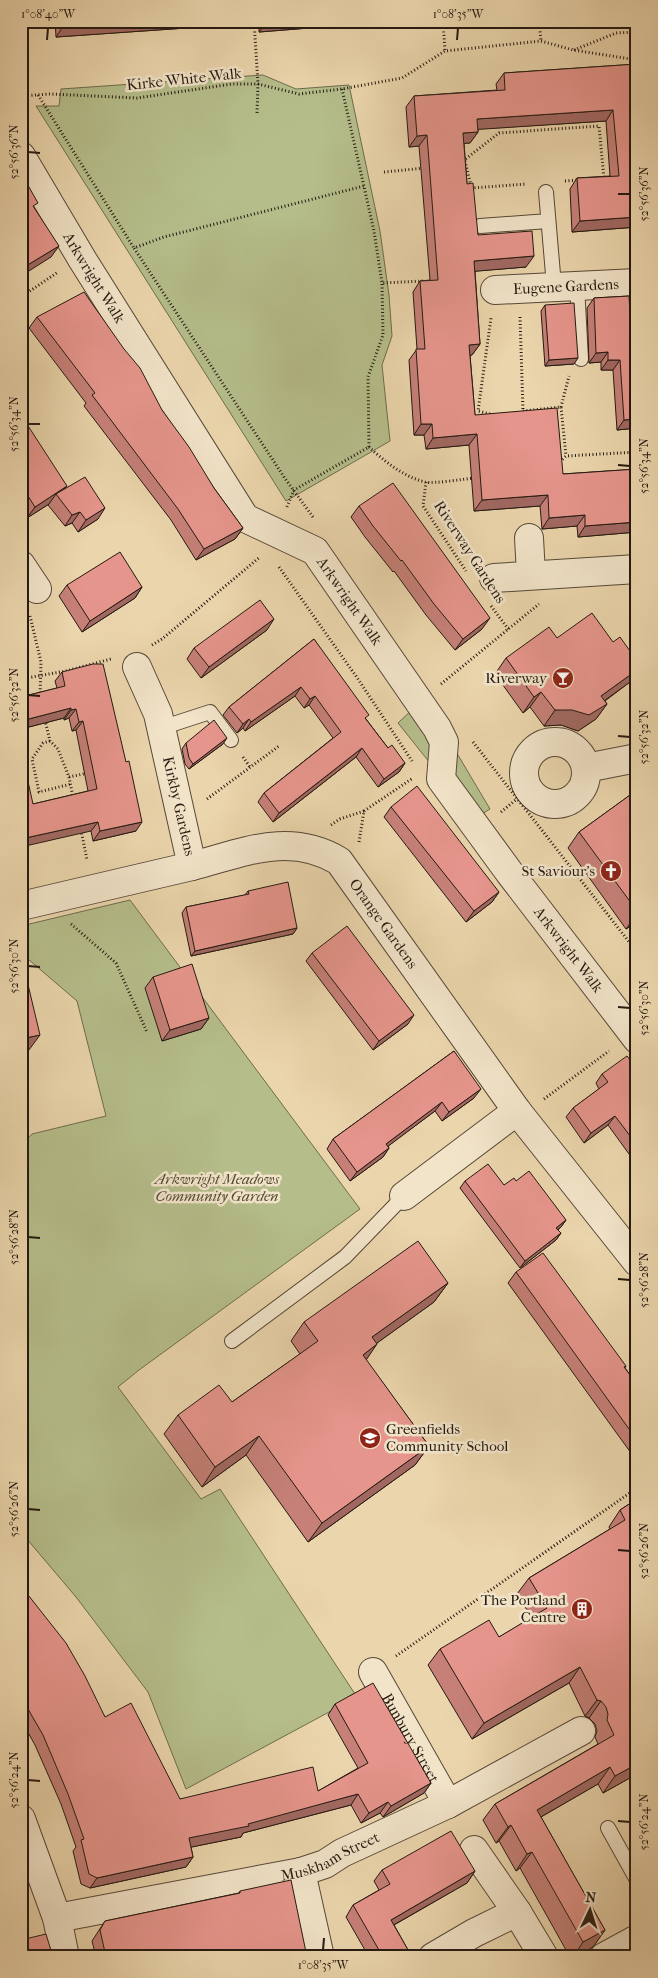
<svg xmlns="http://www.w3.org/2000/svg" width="658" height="1978" font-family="'IM FELL French Canon',serif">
	<rect width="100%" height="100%" fill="#ebd5ac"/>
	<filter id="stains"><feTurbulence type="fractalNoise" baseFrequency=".004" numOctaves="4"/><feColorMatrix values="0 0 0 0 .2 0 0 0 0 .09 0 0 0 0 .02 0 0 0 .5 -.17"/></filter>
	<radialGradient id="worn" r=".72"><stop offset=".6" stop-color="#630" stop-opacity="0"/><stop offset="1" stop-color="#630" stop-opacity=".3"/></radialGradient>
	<path fill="#b5be8b" stroke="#6c6c4e" d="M263,75L296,89L349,85L380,231L389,295L392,336L382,365L390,441L286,501L36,106H59L61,89Z
		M414,708L438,746L434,768L398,723Z
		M455,750L490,809L479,816L451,776Z
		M130,900L360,1209L139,1370L118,1387L201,1499L220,1489L357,1697L186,1789L148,1692L76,1597L21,1532V1145L32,1134L106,1116L77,1001L21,953V926Z"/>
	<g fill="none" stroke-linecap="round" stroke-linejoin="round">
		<g stroke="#564838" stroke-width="16">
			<path id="service" d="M546,192L554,286
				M480,226L548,221
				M577,286L581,359
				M161,728L210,712L231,740
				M232,1341L345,1257L404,1196
				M608,1828L637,1880"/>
		</g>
		<g stroke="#564838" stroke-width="30">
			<g id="minor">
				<path id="s1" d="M21,156L82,259L245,518L315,551L437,728L444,742L441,779L509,872L637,1039"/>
				<path id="s2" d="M495,290L637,283"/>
				<path d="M529,538L531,574"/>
				<path d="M21,565L37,589"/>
				<path d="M494,578L637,569"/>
				<circle cx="555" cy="773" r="31"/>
				<path d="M586,768L637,758"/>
				<path id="s3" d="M192,866C243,853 289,831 339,861L517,1111L637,1262"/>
				<path d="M21,906L192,866L158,714L137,667"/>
				<path d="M404,1196L517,1111"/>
				<path id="s4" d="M373,1672L448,1804"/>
				<path d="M21,1819L57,1918L65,1957"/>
				<path d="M474,1850L517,1912L544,1957"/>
				<path d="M301,1872L320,1957"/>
				<path id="s5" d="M57,1918L301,1872L325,1864L342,1853L448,1804L581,1731"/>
				<path d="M433,1957L474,1933L517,1912"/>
				<path d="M604,1957L637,1939"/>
			</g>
		</g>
		<path stroke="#241911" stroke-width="3" stroke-dasharray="1 2.5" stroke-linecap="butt" d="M254,21L258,84L257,113
			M443,21L445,51
			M539,21L541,41
			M574,50L616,33L637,32
			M342,89L374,231L382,283L423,281
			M38,95L134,248
			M21,96L50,94L137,98L232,84H258L299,94L342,89L402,78L445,51L541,41L573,50L637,60
			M463,161L499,133L599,126L604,179
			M465,161L471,186
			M384,172L425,168
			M565,181L579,180
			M471,188L526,184
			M21,297L58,272
			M520,317L523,411
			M561,407L569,376
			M523,411L561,407L566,456
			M490,414L478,411L491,318
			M369,447C384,461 404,477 425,482C435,484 463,479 475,478
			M560,462L566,456L637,452
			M426,482L423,506L466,571
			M287,507L294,490L369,447L368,377L383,335L382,283
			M313,517L284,477L134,248L164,237L364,186
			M279,567L358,679L412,761
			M491,606L509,630
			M30,616L41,662L40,696
			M152,645L162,639L260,557
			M21,679L66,671L111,659
			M441,684L539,604
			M45,720L50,741L58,749L69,777L73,797
			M50,741L43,743L32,759L39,792L71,784
			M473,742L637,952
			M243,757L250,767
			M69,777L88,773
			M207,799L279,746
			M501,812L529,789
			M331,825L340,819L364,811
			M81,830L87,860
			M359,842L364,811L413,778
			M71,924L116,963L147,1032
			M544,1099L609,1051
			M396,1656L637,1488"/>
		<use href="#service" stroke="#f2e4c9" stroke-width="14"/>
		<use href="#minor" stroke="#f2e4c9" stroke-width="28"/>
	</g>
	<path fill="#c68078" stroke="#241911" d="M55,21H397L259,32V23L56,37Z
		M637,64V227L572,232L570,189L577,178L610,176L606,121L478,129V132L470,143H464L467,184L478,235L526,267L475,271L480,344L472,355H470L475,415L563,474L637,469V532L578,537L577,526L542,529L540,506L474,511L469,445L426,449L424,435H414L409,360L417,349L413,292L420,281L430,280L419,146L409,147L406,107L414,96L497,90L496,84L504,73Z
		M629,296L637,428L617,430L613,370H601V362L589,363L587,308L594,298Z
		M545,305L574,364L545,366L541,311Z
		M37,317L162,410L214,488L243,528L235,539L196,560L171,520L84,406L86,403L29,328Z
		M21,415L65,489L98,519L78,532L72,523L65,526L48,505L49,504L27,518L21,508Z
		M359,506L482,629L455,650L426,615L394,571L393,572L365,537L351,517Z
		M67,585L142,587L135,598L82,632L59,596Z
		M267,630L201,678L187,659L194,648Z
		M557,638L630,682L605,701L607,704L596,719L578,731L561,725L544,726L530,707L523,713L495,674L506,658Z
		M314,639L366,719L388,748L405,763L399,772L378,787L356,757L273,822L258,802L264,793L333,738L309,705L304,708L295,696L245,731L243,728L237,733L223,715L229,707Z
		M62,672L136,831L93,841L91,831L33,804L88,791L76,730L72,731L69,718L64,720V718L21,729V697L57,688L55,681Z
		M186,743L223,744L189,769L185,764L182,749Z
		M637,790V922L626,929L568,848L579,832Z
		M391,807L499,892L492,902L466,922L384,817Z
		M248,891L297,928L293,934L191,956L182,913L186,907L245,895Z
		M312,953L408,1024L373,1050L306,961Z
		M153,977L209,1018L201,1029L162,1041L145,988Z
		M454,1051L474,1098L442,1121L435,1111L388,1146L389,1148L383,1157L350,1181L327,1149L333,1139Z
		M637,1069V1165L608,1125L584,1143L566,1117L573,1108L599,1089L596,1083L602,1074Z
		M465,1181L504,1185L516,1181L566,1220L561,1227L558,1230L561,1233L556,1240L520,1268L460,1188Z
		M516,1272L626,1366L625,1368L637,1384V1449L631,1453L508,1283Z
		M448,1283L434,1302L377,1343L366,1360L429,1446L415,1465L308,1542L246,1455L202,1487L164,1434L178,1415L232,1402L300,1354L291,1341L304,1322Z
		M637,1499V1774L603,1793L598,1784L541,1817L605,1930L593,1947L575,1957H570L520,1868L516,1871L499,1841L496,1843L483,1820L495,1804L598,1744L595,1737L597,1731L595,1724L589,1718L585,1716L569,1683L472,1739L428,1665L440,1649L499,1637L532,1618L517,1594L529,1578L610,1529L609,1527L620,1510Z
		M21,1586L105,1717L180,1799L318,1791L358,1768L328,1715L335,1704L431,1783L424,1793L383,1817L380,1813L361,1823L351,1805L243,1833L241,1837L191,1847L193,1857L186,1867L90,1888L81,1884L73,1851L76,1847L61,1804L35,1745L21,1720Z
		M382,1870L475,1871L467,1883L394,1925L412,1957H369L346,1917L353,1905L379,1890L374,1881Z
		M240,1891L307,1957H96L92,1941L105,1921L239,1893Z"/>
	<path fill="#a16862" stroke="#241911" d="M151,21H259V23L56,37L62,28Z
		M285,21H397L259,32L266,23Z
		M613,110L606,121L469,130L477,119Z
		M478,132L470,143L456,144L463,133Z
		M427,135L419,146L409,147L417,136Z
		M637,217V227L572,232L580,221Z
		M59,246L51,257L21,276V269Z
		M534,256L526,267L467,272L474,261Z
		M480,344L472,355L462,356L469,345Z
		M608,352L601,362L589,363L596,353Z
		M578,358L574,364L545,366L549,360Z
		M608,360H620L613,370H601Z
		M637,419V428L617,430L624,420Z
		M421,424H432L424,435H414Z
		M477,434L469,445L426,449L433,438Z
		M67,486L59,497L56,494L49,504L27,518L35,507Z
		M548,495L540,506L474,511L482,500Z
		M105,508L98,519L78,532L86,520Z
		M80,512L72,523L65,526L72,515Z
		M585,515L577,526L542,529L549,518Z
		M637,522V532L578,537L585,526Z
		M243,528L235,539L196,560L204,549Z
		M142,587L135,598L82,632L90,621Z
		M490,618L482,629L455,650L463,639Z
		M274,619L267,630L201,678L209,667Z
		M637,670V672L630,682L590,711L601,696Z
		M301,687L295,696L245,731L251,722Z
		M541,692L530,707L523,713L534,697Z
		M315,696L309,705L304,708L310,699Z
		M607,704L596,719L578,731L561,725L544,726L555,710Z
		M71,708L64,718L21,729V721Z
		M76,709L69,718L64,720L71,710Z
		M249,719L243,728L237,733L243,724Z
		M83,721L76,730L72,731L79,722Z
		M227,738L223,744L189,769L193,764Z
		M362,748L356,757L273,822L279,813Z
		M405,763L399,772L378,787L384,779Z
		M98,822L91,831L21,847V839Z
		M142,822L136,831L93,841L100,831Z
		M499,892L492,902L466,922L474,911Z
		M637,914V922L626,929Z
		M297,928L293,934L191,956L195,951Z
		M414,1015L408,1024L373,1050L379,1041Z
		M209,1018L201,1029L162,1041L170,1030Z
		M40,1035L26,1054L21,1055V1039Z
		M481,1089L474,1098L442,1121L449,1112Z
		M442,1102L435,1111L379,1153L386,1144Z
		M615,1116L608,1125L584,1143L591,1133Z
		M389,1148L383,1157L350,1181L357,1172Z
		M566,1220L561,1227L551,1235L556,1228Z
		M561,1233L556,1240L520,1268L525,1261Z
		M448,1283L434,1302L359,1356L372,1337Z
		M377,1344L364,1363L363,1355Z
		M259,1436L246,1455L202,1487L215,1467Z
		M637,1444V1449L631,1453Z
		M429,1446L415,1465L308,1542L322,1523Z
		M580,1667L569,1683L472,1739L484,1723Z
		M597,1700L601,1701L589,1718L585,1716Z
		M637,1764V1774L603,1793L615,1776Z
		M610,1767L598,1784L525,1826L537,1810Z
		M431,1783L424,1793L383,1817L391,1806Z
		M358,1794L351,1805L243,1833L241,1837L182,1849L189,1838Z
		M388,1802L380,1813L361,1823L369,1813Z
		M511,1825L499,1841L496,1843L508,1827Z
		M532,1852L520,1868L516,1871L527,1854Z
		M193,1857L186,1867L90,1888L97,1878Z
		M475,1871L467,1883L383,1931L391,1920Z
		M26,1893L21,1900V1894Z
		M605,1930L593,1947L575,1957H573L583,1942Z"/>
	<path fill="#e6958c" stroke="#241911" d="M62,21H151L62,28Z
		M266,21H285L266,23Z
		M637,64V217L580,221L577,178L619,176L613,110L477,119L478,132L463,133L467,184L473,183L478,235L532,231L534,256L474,261L480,344L469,345L475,415L557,408L563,474L637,469V522L585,526V515L549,518L548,495L482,500L477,434L433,438L432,424H421L416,349H425L420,281L438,280L427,135L417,136L414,96L505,90L504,73Z
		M21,173L38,203L33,206L59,246L21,269Z
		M84,292L124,349L140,368L162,410L189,447L214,488L243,528L204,549L178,509L92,395L95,393L37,317Z
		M629,296L630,316H637V419L624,420L620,360H608V352L596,353L594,298Z
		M574,303L578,358L549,360L545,305Z
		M21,415L67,486L35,507L21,485Z
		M85,477L105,508L86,520L80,512L72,515L56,494Z
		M393,483L490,618L463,639L434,604L402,560L401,561L373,526L359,506Z
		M120,552L142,587L90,621L67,585Z
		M260,600L274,619L209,667L194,648Z
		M592,613L613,642L620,637L637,661V670L601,696L607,704L589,715L572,710H555L541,692L534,697L506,658L549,627L557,638Z
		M314,639L369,715L365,718L388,748L392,745L405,763L384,779L362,748L279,813L264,793L341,732L315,696L310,699L301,687L251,722L249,719L243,724L229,707Z
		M93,664H103L126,762L129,761L142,822L100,831L98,822L21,839V750L33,804L97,789L83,721L79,722L76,709L71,710V708L21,721V697L65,686L62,672Z
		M214,720L227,738L193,764L189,758L186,743Z
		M417,786L499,892L474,911L391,807Z
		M637,790V911L579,832Z
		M288,882L297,928L195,951L186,907L249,894L248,891Z
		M347,926L414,1015L379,1041L312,953Z
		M192,964L209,1018L170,1030L153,977Z
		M25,972L40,1035L21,1039V973Z
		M454,1051L481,1089L449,1112L442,1102L386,1144L389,1148L357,1172L333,1139Z
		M627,1056L637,1069V1145L615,1116L591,1133L573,1108L608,1082L602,1074Z
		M488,1164L504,1185L514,1178L516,1181L529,1171L566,1220L556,1228L561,1233L525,1261L465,1181Z
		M418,1241L448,1283L372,1337L377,1344L363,1355L429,1446L322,1523L259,1436L215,1467L178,1415L219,1385L232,1402L318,1341L304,1322Z
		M543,1253L626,1366L624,1367L637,1384V1440L516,1272Z
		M637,1499V1764L615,1776L610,1767L537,1810L605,1930L583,1942L532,1852L527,1854L511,1825L508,1827L495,1804L614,1735L607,1720L608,1714L606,1707L601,1701L597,1700L580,1667L484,1723L440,1649L489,1620L499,1637L547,1608L529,1578L625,1520L620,1510Z
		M21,1586L66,1643L85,1676L105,1717L131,1703L180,1799L313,1767L318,1791L368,1763L335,1704L373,1683L431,1783L391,1806L388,1802L369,1813L358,1794L248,1824L249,1826L189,1838L193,1857L97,1878L89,1874L81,1840L84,1839L68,1794L43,1735L21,1697Z
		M451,1831L475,1871L391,1920L412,1957H383L353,1905L390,1884L382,1870Z
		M21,1878L26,1893L21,1894Z
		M291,1880L307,1957H106L100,1930L105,1921L240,1893V1891Z
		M46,1934L53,1957H21V1940Z"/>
	<path fill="none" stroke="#241911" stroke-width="2" d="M47,40L48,28M457,40L458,28M28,152L40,153M618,194H630M28,424H40M618,465L630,466M28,695L40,696M618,736L630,737M28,966L40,967M618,1007L630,1008M28,1237L40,1238M618,1279L630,1280M28,1509L40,1510M618,1550L630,1551M28,1780L40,1781M618,1821L630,1822M323,1950L324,1938"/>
	<defs>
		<g id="bar-disc" transform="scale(1.125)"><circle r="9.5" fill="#8f2418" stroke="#f2e4c9"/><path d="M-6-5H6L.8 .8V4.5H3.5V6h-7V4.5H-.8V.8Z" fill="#fff"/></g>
		<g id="church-disc" transform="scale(1.125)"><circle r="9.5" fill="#8f2418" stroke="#f2e4c9"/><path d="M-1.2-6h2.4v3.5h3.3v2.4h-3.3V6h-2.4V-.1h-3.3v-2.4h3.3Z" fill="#fff"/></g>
		<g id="school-disc" transform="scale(1.125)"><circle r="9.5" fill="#8f2418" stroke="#f2e4c9"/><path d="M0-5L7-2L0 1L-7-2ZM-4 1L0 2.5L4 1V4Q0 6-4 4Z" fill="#fff"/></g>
		<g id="building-disc" transform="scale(1.125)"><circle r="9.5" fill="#8f2418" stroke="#f2e4c9"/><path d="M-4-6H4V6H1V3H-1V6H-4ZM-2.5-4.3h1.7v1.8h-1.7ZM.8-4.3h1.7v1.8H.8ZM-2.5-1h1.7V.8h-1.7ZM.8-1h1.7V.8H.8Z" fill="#fff"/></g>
	</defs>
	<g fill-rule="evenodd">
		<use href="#bar-disc" x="563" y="678"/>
		<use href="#church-disc" x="611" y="871"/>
		<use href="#school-disc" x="370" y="1438"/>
		<use href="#building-disc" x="582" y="1609"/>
	</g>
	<g text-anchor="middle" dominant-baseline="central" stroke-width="5" stroke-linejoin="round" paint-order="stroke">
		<g font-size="15" fill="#241911" stroke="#f2e4c9">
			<text transform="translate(184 79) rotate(-6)">Kirke White Walk</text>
			<text stroke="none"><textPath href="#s1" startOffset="142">Arkwright Walk</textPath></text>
			<text stroke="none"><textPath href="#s2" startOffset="71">Eugene Gardens</textPath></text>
			<text transform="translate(470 552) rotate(57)">Riverway Gardens</text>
			<text stroke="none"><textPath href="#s1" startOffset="564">Arkwright Walk</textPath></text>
			<text transform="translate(179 806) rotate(77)">Kirkby Gardens</text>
			<text stroke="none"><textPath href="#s3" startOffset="229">Orange Gardens</textPath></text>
			<text stroke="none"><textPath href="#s1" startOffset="984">Arkwright Walk</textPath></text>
			<text stroke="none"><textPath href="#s4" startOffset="76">Bunbury Street</textPath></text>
			<text stroke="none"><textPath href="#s5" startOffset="281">Muskham Street</textPath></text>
		</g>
		<g font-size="15" fill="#241911" stroke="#f2e4c9" text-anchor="end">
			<text x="547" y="678">Riverway</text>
			<text x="595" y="871">St Saviour's</text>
			<text x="386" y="1429" text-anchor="start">Greenfields<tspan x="386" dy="17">Community School</tspan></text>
			<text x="566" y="1600">The Portland<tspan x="566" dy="17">Centre</tspan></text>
		</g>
		<g font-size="15" font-style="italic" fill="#504b36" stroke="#f2e4c9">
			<text x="217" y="1179">Arkwright Meadows<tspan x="217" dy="17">Community Garden</tspan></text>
		</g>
	</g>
	<rect width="658" height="1978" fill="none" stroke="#ebd5ac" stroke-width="55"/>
	<g transform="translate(590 1910) rotate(4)" stroke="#f2e4c9" stroke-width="4" paint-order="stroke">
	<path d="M0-4L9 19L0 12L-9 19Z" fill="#241911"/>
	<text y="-8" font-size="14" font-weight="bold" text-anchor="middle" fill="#241911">N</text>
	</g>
	<rect x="28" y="28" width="602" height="1922" fill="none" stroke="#241911" stroke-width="2"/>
	<g font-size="12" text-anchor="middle" fill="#241911">
		<text x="48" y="18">1°08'40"W</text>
		<text x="458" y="18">1°08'35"W</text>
		<text transform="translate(14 152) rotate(-90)" y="4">52°56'36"N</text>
		<text transform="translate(644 194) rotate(-90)" y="4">52°56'36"N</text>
		<text transform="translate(14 424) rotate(-90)" y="4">52°56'34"N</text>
		<text transform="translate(644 466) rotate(-90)" y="4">52°56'34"N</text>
		<text transform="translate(14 695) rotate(-90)" y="4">52°56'32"N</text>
		<text transform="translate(644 737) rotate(-90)" y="4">52°56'32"N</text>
		<text transform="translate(14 966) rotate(-90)" y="4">52°56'30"N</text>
		<text transform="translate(644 1008) rotate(-90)" y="4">52°56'30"N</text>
		<text transform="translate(14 1237) rotate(-90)" y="4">52°56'28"N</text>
		<text transform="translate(644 1280) rotate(-90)" y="4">52°56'28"N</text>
		<text transform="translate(14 1509) rotate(-90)" y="4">52°56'26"N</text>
		<text transform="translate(644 1551) rotate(-90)" y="4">52°56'26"N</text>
		<text transform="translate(14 1780) rotate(-90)" y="4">52°56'24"N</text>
		<text transform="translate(644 1822) rotate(-90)" y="4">52°56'24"N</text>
		<text x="323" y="1969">1°08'35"W</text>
	</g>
	<rect width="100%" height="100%" filter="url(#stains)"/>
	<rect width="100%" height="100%" fill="url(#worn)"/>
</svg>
